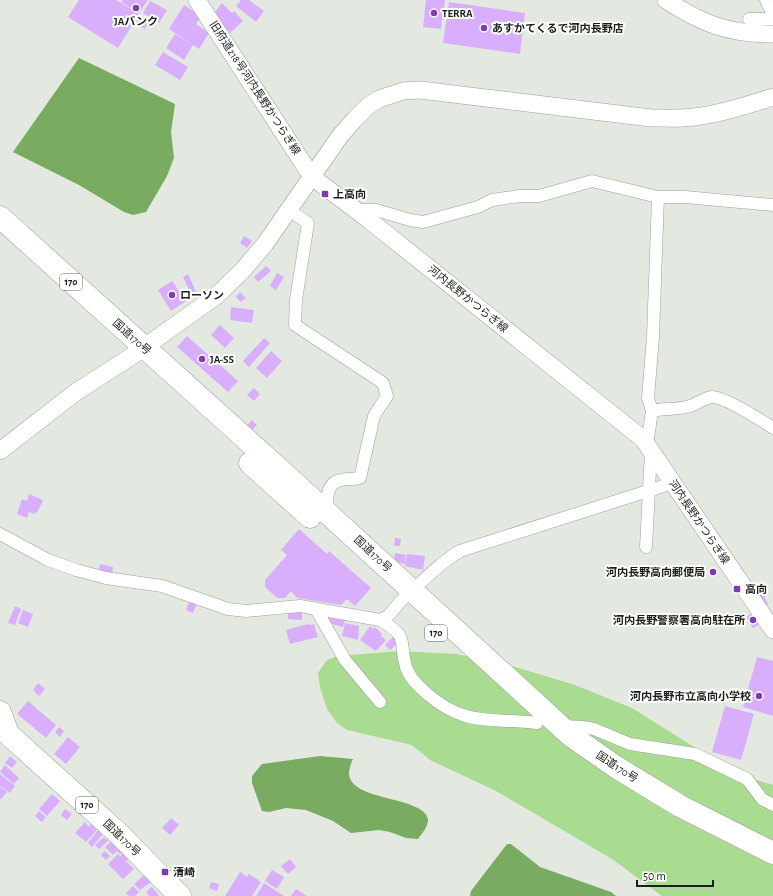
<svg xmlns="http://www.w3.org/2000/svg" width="773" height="896" font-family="'Alegreya Sans','Noto Sans JP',sans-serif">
	<rect width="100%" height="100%" fill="#e3e9e0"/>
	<path fill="#a9dc91" d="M399,651L456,654L509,665L575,685L632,708L710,757L753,779L773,785V896H662L612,859L496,791L430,760L412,745L347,730L337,723L327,709L320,687L318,673L327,660L338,656Z"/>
	<path fill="#79ab61" d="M79,58L175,104L171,132L174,158L167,176L146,212L133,215L124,212L79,185L13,152Z
		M320,756L353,759C351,763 349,769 349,774C351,802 426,796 428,820C428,827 422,833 418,839L406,838L390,832L379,830L351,833L333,821L306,810L286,808L269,812L262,811L252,783V776L262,764Z
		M507,844H511L540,867L611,892L616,896H470L471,891Z"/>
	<path fill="#d9affd" d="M79,0H116L139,14L118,48L68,17Z
		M123,0H148L139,13L121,2Z
		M241,0H249L264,11L256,22L236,6Z
		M426,0H445L441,29L423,27Z
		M150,1L167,10L159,23L143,13Z
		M449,2L525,13L520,54L443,43Z
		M222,3L232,13L234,11L243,21L230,33L225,27L223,29L212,16Z
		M184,5L201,16L196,24L209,33L199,49L169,29Z
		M140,16L150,21L145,29L135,24Z
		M175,34L193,45L184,60L166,48Z
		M163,52L188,67L180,80L155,65Z
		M244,236L252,241L247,248L240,243Z
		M266,266L271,271L258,282L254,277Z
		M277,273L284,277L276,290L270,286Z
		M188,274L197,294L192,296L183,277Z
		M172,281L186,301L171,311L158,290Z
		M240,292L246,298L241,302L236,297Z
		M231,307L254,310L252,323L230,320Z
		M220,325L234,338L225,348L211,335Z
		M187,336L238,381L228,392L177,347Z
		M264,338L270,343L249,367L243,361Z
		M271,351L282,361L267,378L256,368Z
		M254,388L260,394L254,401L247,395Z
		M252,420L257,425L251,431L246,427Z
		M29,494L43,500L37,513L35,512L34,514L29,512L27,518L17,514L22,499L27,501Z
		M299,529L327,554L329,551L371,588L355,606L347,599L341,605L297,598L291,591L285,598H277L265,587V580L287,555L281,550Z
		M395,538L401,539L400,546H394Z
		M395,553L406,555L405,564L398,563L394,560Z
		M407,554L425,556L423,570L405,566Z
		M100,564L113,567L112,575L99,572Z
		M761,590L768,604L760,608L752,594Z
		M190,599L197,603L193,613L186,610Z
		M15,606L21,609L15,625L8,623Z
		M23,610L33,614L28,627L18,623Z
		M288,611L302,612V620L288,619Z
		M754,612L760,624L753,628L746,617Z
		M330,616L345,620L343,627L328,623Z
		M345,623L359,626L358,640L342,636Z
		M308,624L309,625L314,624L318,637L290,644L286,630Z
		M370,626L373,629L375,627L382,634L381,636L386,640L376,651L360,640Z
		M393,637L398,643L390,650L385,645Z
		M757,657L773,661V716L743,707Z
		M38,683L45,689L39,696L33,690Z
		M28,701L56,725L46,738L17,714Z
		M725,706L754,714L741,760L712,752Z
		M59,727L64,731L60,737L55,732Z
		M68,737L80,747L66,764L54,754Z
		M10,756L17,762L12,768L5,763Z
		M5,765L19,778L14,784L0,772Z
		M0,774L15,786L10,793L0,786Z
		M0,787L7,792L1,799H0Z
		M52,794L60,801L47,816L39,809Z
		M65,809L72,814L67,820L61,815Z
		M39,811L46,817L42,822L35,816Z
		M171,818L179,825L170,835L162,828Z
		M85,822L89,827L91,824L97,830L86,842L75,833Z
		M98,830L103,834L92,847L88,843Z
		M104,837L108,841L99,849L95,845Z
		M115,838L125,849L120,854L117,851L113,855L105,847Z
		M105,851L110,856L106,860L101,855Z
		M123,853L129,859L126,861L134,869L123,879L108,864L118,854L120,856Z
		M290,859L296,867L288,874L281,866Z
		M272,870L284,877L277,889L265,881Z
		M148,871L155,879L140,890L134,884Z
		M240,872L247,877L249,874L261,882L252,896H225Z
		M211,882L219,884L217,891L209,888Z
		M264,883L284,896H256Z
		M133,886L139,892L135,896H129L126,893Z
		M152,887L159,895L157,896H149L146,892Z
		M296,889L307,896H291Z"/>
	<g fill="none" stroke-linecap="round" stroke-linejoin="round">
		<g stroke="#9aa097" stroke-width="13">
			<path id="street" d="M766,0L773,15
				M749,19H773
				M289,210L308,223L296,300L295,325L383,383L387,396L374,416L360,478C353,480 347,478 341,480C326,482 327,500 326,512
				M356,210H376L410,220L423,222L478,207L492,200L520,196H539L592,181L658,197H685L773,205
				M652,411C663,408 674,410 686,407C695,406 703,398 712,397C724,396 762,421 773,428
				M647,445L652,411L648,398L653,337L658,197
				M0,534L48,560L76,570L106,578L162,586L228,609L246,611L300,606L380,620C393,615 393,608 403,599C421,583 438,564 460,551L673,483
				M646,547L651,451
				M316,609L345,660L380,702
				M380,620C411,638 398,640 406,667C409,677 418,686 426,693C467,728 489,717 537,723
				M561,726L582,727L594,729L630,744L695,754L747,779L762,799L773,805"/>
		</g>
		<g stroke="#9aa097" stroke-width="18">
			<path id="secondary" d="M197,0L312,177L369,220L643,439L773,630
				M666,0C702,24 729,34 773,34
				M0,451L76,392L132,356L216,296L242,271L265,244L340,136L354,120L368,106L379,99L403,91L420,90L651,118C665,118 680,119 694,117C721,114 747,105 773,97"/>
		</g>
		<g stroke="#9aa097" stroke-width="23">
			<path id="highway" d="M0,217L288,477L570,735L616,767L680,806L773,853
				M250,463L310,517
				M0,712L8,734L118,833L180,896"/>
		</g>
		<use href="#street" stroke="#fff" stroke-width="12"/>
		<use href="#secondary" stroke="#fff" stroke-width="17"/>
		<use href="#highway" stroke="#fff" stroke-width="22"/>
	</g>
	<g fill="#803baf" stroke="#fff" stroke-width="1.5">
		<circle cx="136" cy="8" r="4"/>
		<circle cx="434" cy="13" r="4"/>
		<circle cx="484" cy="28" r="4"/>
		<rect x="321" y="190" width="8" height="8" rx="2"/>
		<circle cx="172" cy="295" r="4"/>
		<circle cx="202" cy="359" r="4"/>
		<circle cx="713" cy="572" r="4"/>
		<rect x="733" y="585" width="8" height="8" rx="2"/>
		<circle cx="753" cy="620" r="4"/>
		<circle cx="759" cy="696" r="4"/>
		<rect x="161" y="868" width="8" height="8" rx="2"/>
	</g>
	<g text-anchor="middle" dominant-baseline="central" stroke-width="4" stroke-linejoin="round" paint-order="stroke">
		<g fill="#fff" stroke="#5f625f" stroke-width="1">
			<rect x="60" y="274" width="22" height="16" rx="3"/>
			<rect x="425" y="625" width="22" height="16" rx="3"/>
			<rect x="76" y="797" width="22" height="16" rx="3"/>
		</g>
		<g font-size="10" font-weight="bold" fill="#1b1e1a">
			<text x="71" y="282">170</text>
			<text x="436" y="633">170</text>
			<text x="87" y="805">170</text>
		</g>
		<g font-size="11" font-weight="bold" fill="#1b1e1a" stroke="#fff" text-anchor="start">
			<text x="442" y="13">TERRA</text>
			<text x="136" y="21" text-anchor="middle">JAバンク</text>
			<text x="492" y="28">あすかてくるで河内長野店</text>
			<text x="333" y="194">上高向</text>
			<text x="180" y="295">ローソン</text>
			<text x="210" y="359">JA-SS</text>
			<text x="705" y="572" text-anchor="end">河内長野高向郵便局</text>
			<text x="745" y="589">高向</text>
			<text x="745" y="620" text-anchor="end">河内長野警察署高向駐在所</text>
			<text x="751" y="696" text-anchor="end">河内長野市立高向小学校</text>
			<text x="173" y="872">清崎</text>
		</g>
		<g font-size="11" fill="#1b1e1a" stroke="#fff">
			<text transform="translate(255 88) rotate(57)">旧府道218号河内長野かつらぎ線</text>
			<text transform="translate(468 299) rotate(39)">河内長野かつらぎ線</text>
			<text transform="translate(132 337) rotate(42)">国道170号</text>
			<text transform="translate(699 522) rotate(56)">河内長野かつらぎ線</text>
			<text transform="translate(373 554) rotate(43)">国道170号</text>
			<text transform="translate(617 767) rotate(33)">国道170号</text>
			<text transform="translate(122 838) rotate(44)">国道170号</text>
		</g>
	</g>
	<path d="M637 880v6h76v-6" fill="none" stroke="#1b1e1a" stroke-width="2"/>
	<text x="643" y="880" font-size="12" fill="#1b1e1a" stroke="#ffffff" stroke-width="3" paint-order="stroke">50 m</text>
</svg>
